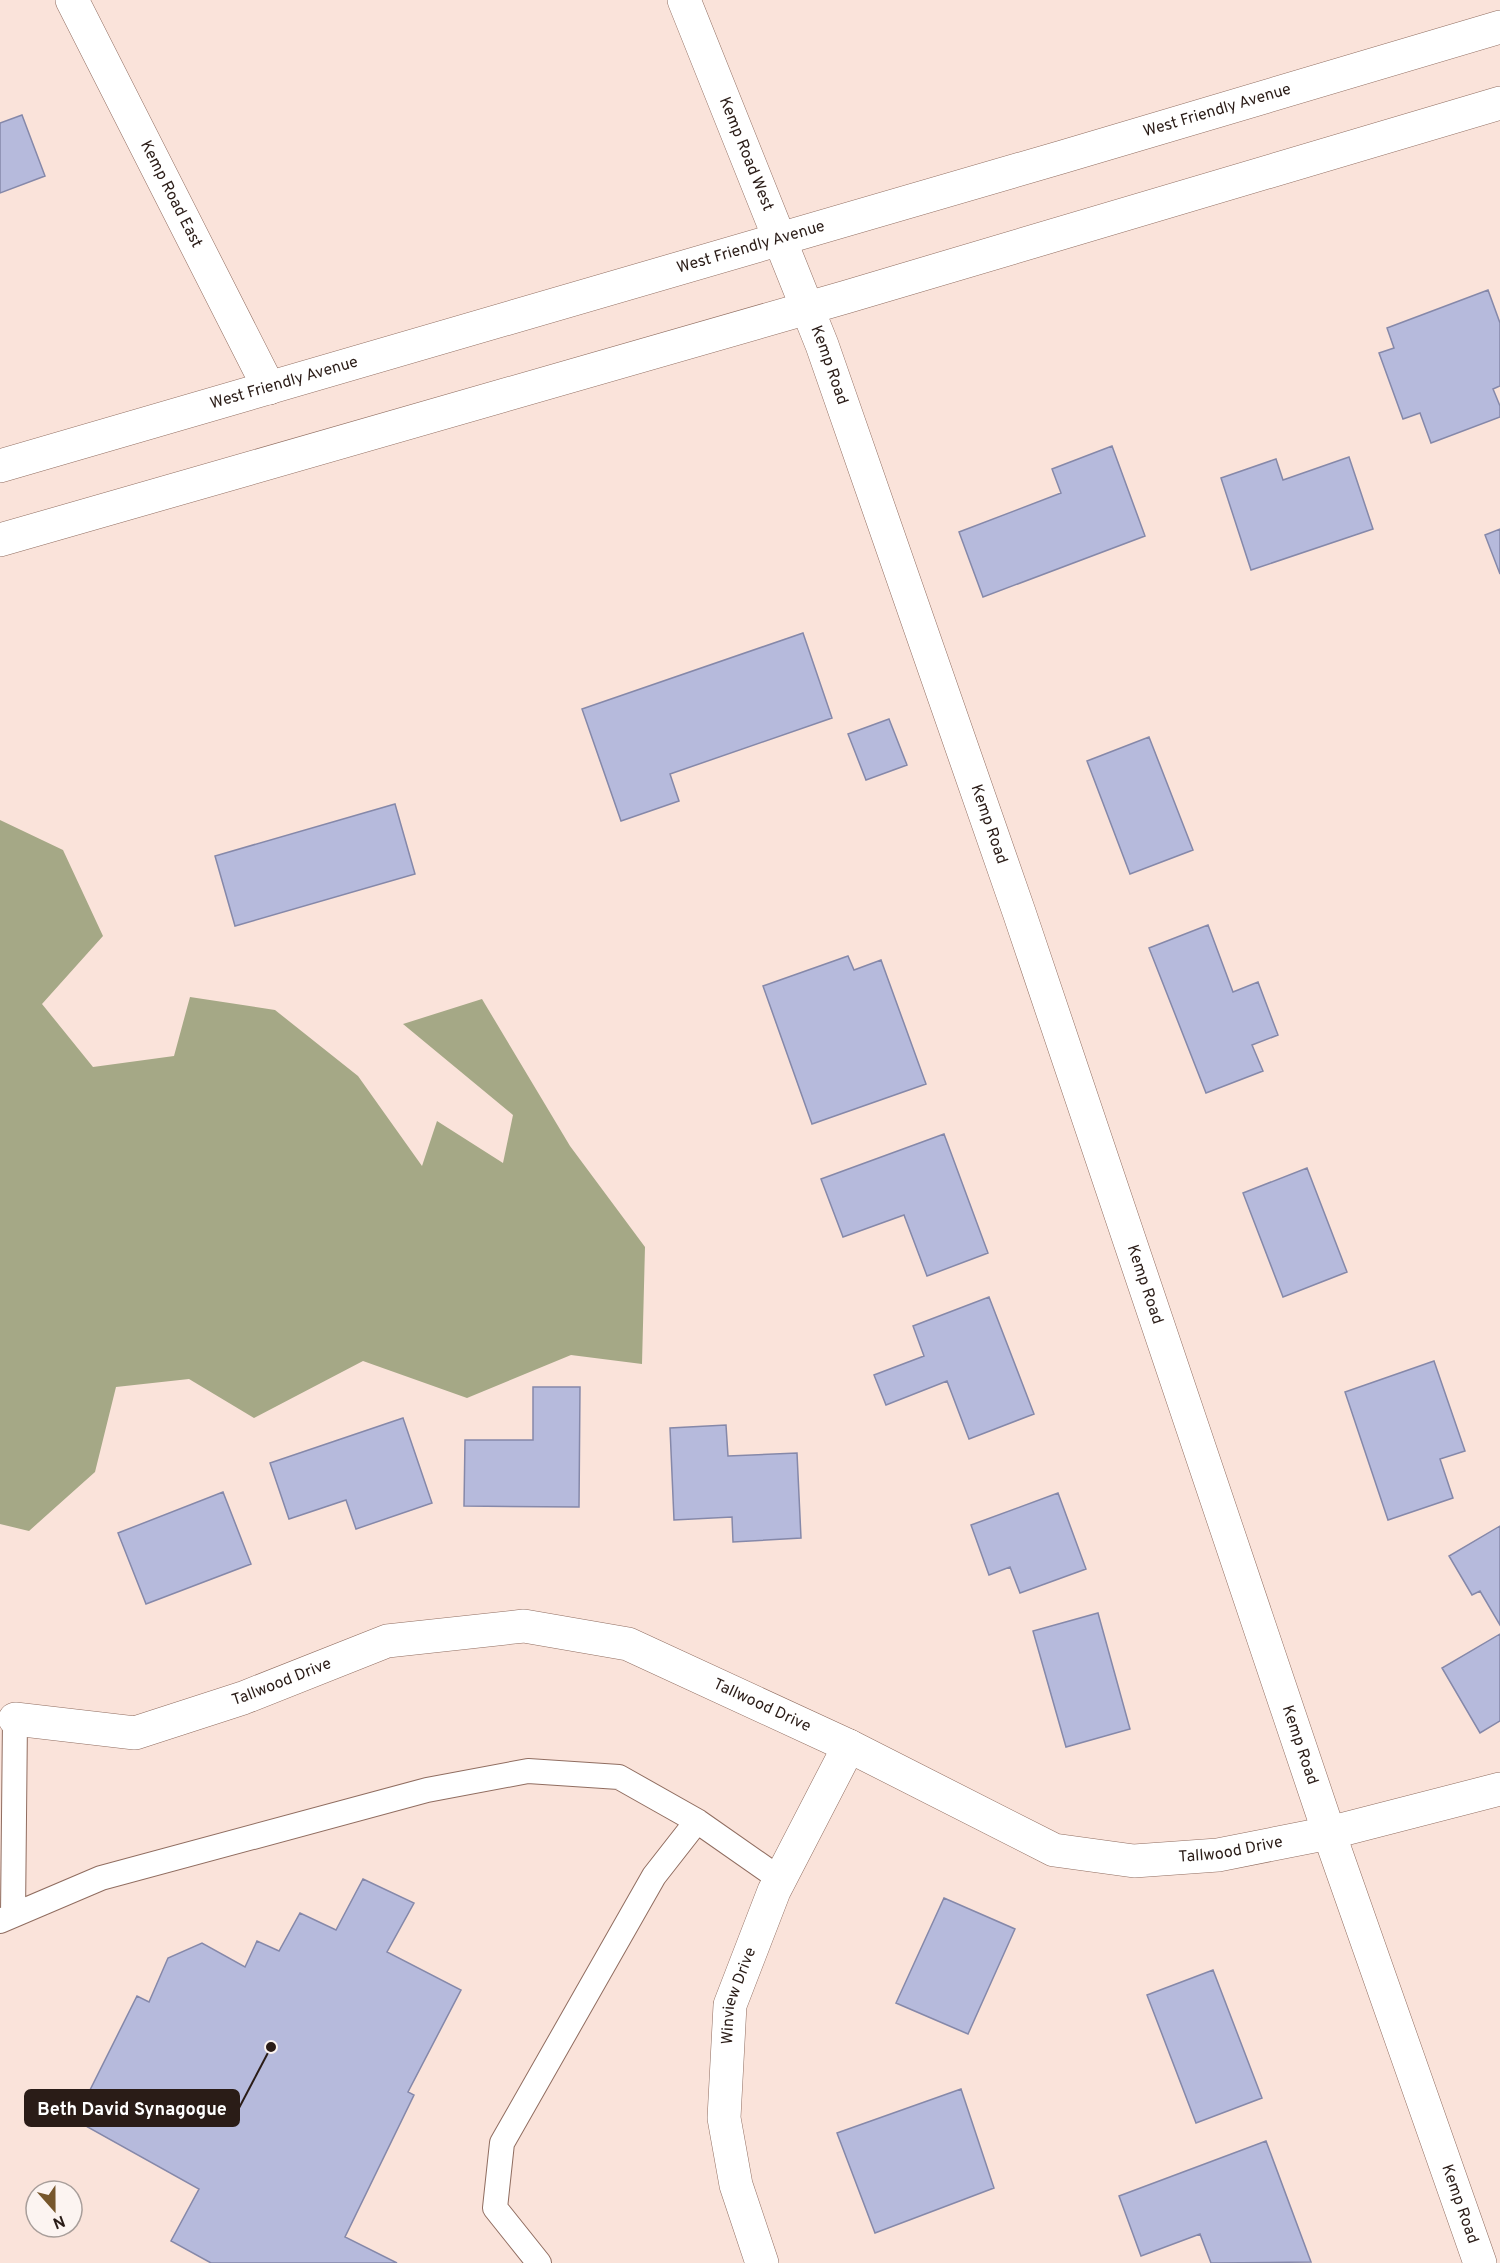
<svg xmlns="http://www.w3.org/2000/svg" width="1500" height="2263" font-family="Overpass,sans-serif">
	<rect width="100%" height="100%" fill="#fae3da"/>
	<path fill="#a5a886" d="M0,820L63,850L103,936L42,1004L93,1067L174,1056L190,997L275,1010L358,1076L422,1166L437,1121L503,1163L513,1115L403,1024L482,999L570,1146L645,1247L642,1364L571,1355L467,1398L363,1361L254,1418L189,1379L116,1387L95,1472L29,1531L0,1524Z"/>
	<path fill="#b6badc" stroke="#8588a9" stroke-width="1.5" d="M22,115L45,176L0,193V123Z
		M1488,290L1500,323V386L1493,389L1500,406V417L1431,443L1420,413L1403,419L1379,353L1394,348L1387,328Z
		M1112,446L1145,536L983,597L959,532L1061,493L1052,469Z
		M1349,457L1373,529L1251,570L1221,478L1276,459L1283,480Z
		M1500,529V574L1485,535Z
		M803,633L832,718L670,774L679,801L621,821L582,709Z
		M889,719L907,765L866,780L848,734Z
		M1149,737L1193,850L1130,874L1087,761Z
		M395,804L415,874L235,926L215,856Z
		M1208,925L1233,992L1258,982L1278,1035L1252,1045L1263,1071L1206,1093L1149,948Z
		M848,956L854,970L881,960L926,1084L812,1124L763,986Z
		M944,1134L988,1253L927,1276L904,1215L843,1237L821,1179Z
		M1307,1168L1347,1272L1283,1297L1243,1193Z
		M989,1297L1034,1414L969,1439L947,1381L886,1405L874,1375L924,1356L913,1326Z
		M1434,1361L1465,1451L1440,1459L1453,1498L1388,1520L1345,1392Z
		M533,1387H580L579,1507L464,1506L465,1440H533Z
		M403,1418L432,1503L356,1529L346,1500L289,1519L270,1463Z
		M726,1425L728,1456L797,1453L801,1538L733,1542L732,1517L674,1520L670,1428Z
		M223,1492L251,1564L146,1604L118,1533Z
		M1058,1493L1086,1569L1020,1593L1010,1567L989,1575L971,1525Z
		M1500,1526V1625L1480,1591L1472,1595L1449,1556Z
		M1098,1613L1130,1729L1066,1747L1033,1631Z
		M1500,1634V1721L1480,1733L1442,1668Z
		M363,1879L414,1903L387,1952L461,1990L408,2092L414,2095L345,2237L397,2263H211L171,2241L199,2189L75,2120L137,1996L149,2002L168,1958L202,1943L245,1967L257,1941L279,1951L300,1913L336,1930Z
		M944,1898L1015,1929L968,2034L896,2003Z
		M1213,1970L1262,2098L1196,2123L1147,1995Z
		M961,2089L994,2188L875,2233L837,2133Z
		M1266,2141L1311,2262L1211,2263L1200,2234L1141,2256L1119,2196Z"/>
	<g fill="none" stroke-linecap="round" stroke-linejoin="round">
		<g stroke="#906d60" stroke-width="26">
			<path id="service" d="M697,1821L780,1879
				M13,1915L15,1719
				M0,1921L101,1878L427,1790L528,1771L619,1777L697,1821L654,1876L502,2143L495,2208L539,2263"/>
		</g>
		<g stroke="#906d60" stroke-width="34">
			<g id="minor">
				<path id="s1" d="M72,0L269,388"/>
				<path id="s2" d="M684,0L822,345L1019,912L1329,1833L1480,2263"/>
				<path id="s3" d="M15,1719L135,1733L243,1698L387,1641L524,1626L628,1644L849,1746L1054,1850L1134,1861L1218,1855L1329,1833L1500,1789"/>
				<path id="s4" d="M762,2263L736,2185L724,2118L730,2005L774,1891L849,1746"/>
			</g>
		</g>
		<g stroke="#906d60" stroke-width="34">
			<g id="secondary">
				<path id="s5" d="M0,466L1062,157L1500,27"/>
				<path d="M0,540L846,297L1500,103"/>
			</g>
		</g>
		<use href="#service" stroke="#fff" stroke-width="24"/>
		<use href="#minor" stroke="#fff" stroke-width="33"/>
		<use href="#secondary" stroke="#fff" stroke-width="33"/>
	</g>
	<g text-anchor="middle" dominant-baseline="central" stroke-width="6" stroke-linejoin="round" paint-order="stroke">
		<g font-size="16" fill="#2a1c17" stroke="#fcf4f1">
			<text stroke="none"><textPath href="#s5" startOffset="1268">West Friendly Avenue</textPath></text>
			<text stroke="none"><textPath href="#s2" startOffset="166">Kemp Road West</textPath></text>
			<text stroke="none"><textPath href="#s1" startOffset="218">Kemp Road East</textPath></text>
			<text stroke="none"><textPath href="#s5" startOffset="782">West Friendly Avenue</textPath></text>
			<text stroke="none"><textPath href="#s2" startOffset="393">Kemp Road</textPath></text>
			<text stroke="none"><textPath href="#s5" startOffset="296">West Friendly Avenue</textPath></text>
			<text stroke="none"><textPath href="#s2" startOffset="879">Kemp Road</textPath></text>
			<text stroke="none"><textPath href="#s2" startOffset="1365">Kemp Road</textPath></text>
			<text stroke="none"><textPath href="#s3" startOffset="276">Tallwood Drive</textPath></text>
			<text stroke="none"><textPath href="#s3" startOffset="780">Tallwood Drive</textPath></text>
			<text stroke="none"><textPath href="#s2" startOffset="1851">Kemp Road</textPath></text>
			<text stroke="none"><textPath href="#s3" startOffset="1284">Tallwood Drive</textPath></text>
			<text stroke="none"><textPath href="#s4" startOffset="274">Winview Drive</textPath></text>
			<text stroke="none"><textPath href="#s2" startOffset="2337">Kemp Road</textPath></text>
		</g>
	</g>
	<path fill="none" stroke="#2a1c17" stroke-width="2" d="M271 2047L239 2108"/>
	<circle fill="#2a1c17" stroke="#fcf4f1" stroke-width="2" cx="271" cy="2047" r="6"/>
	<rect fill="#2a1c17" stroke="#2a1c17" stroke-width="2" x="25" y="2090" width="214" height="36" rx="6"/>
	<g font-size="18" text-anchor="middle" font-weight="bold" fill="#fff">
		<text x="132" y="2115">Beth David Synagogue</text>
	</g>
	<g transform="translate(54 2209) rotate(159)"><circle r="28" fill="#fcf4f1" stroke="#a89e9a" stroke-width="1.5"/>
	<path d="M0-4.5L10 22L0 15L-10 22Z" fill="#76562c"/>
	<text y="-9" font-size="16" font-weight="bold" text-anchor="middle" fill="#2a1c17">N</text>
	</g>
</svg>
